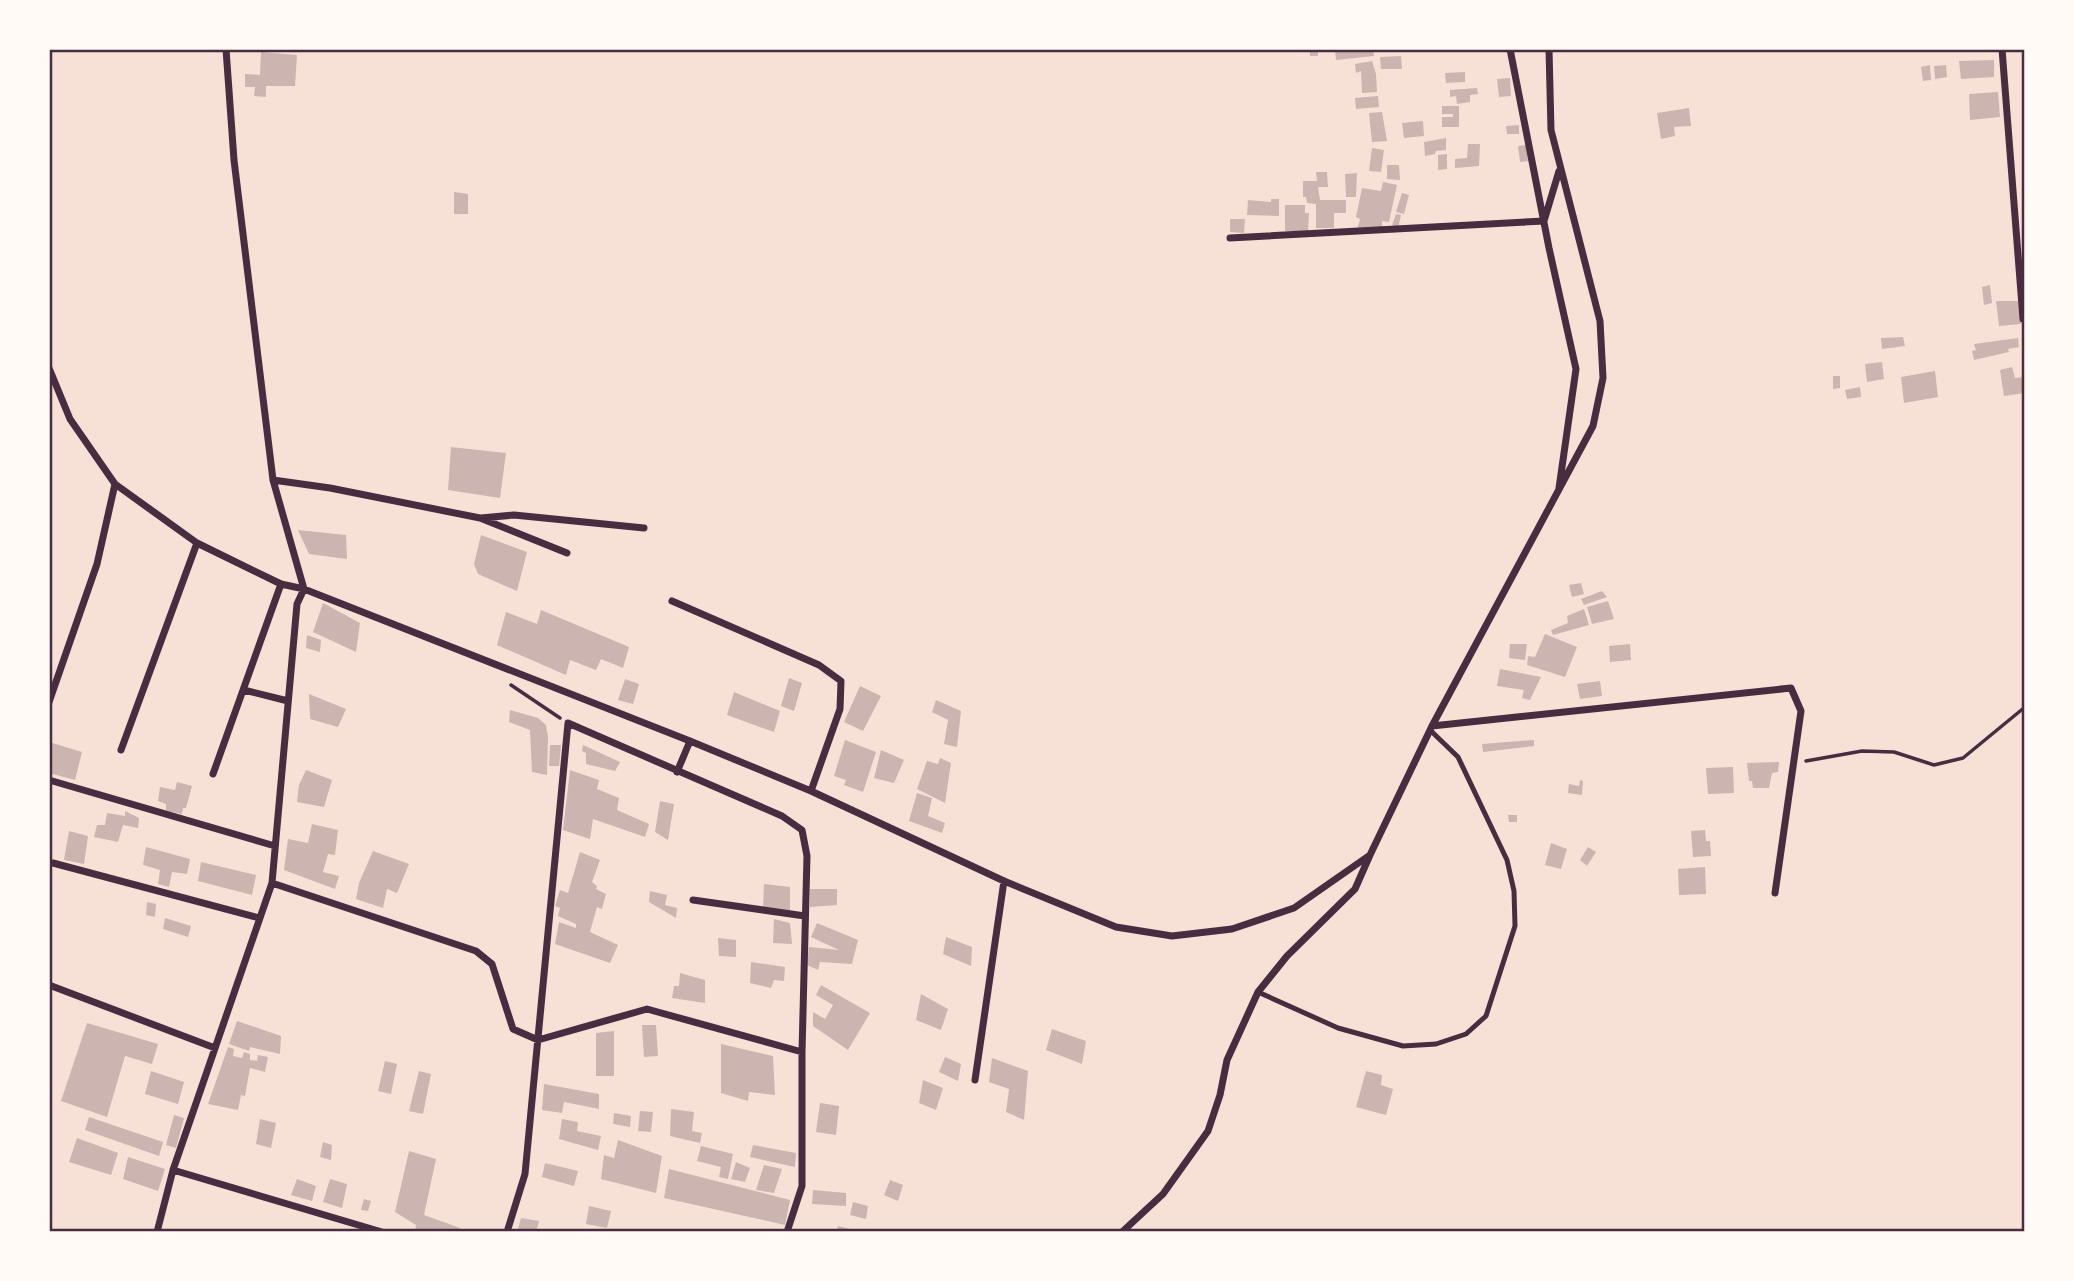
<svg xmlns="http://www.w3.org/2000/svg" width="2074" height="1281" font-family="'Public Sans',sans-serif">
	<rect width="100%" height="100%" fill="#f7e1d7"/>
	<path fill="#ccb4b1" d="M1310,49H1318V56H1310Z
		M1335,49H1373L1374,56L1336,60Z
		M261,52L297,55L295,86H266V97L254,96L255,87H245V74L260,75Z
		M1401,56L1402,69H1381L1380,57Z
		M1994,60V77L1961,79L1959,61Z
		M1372,61L1376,74L1377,92L1362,93L1361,71L1356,73L1355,64Z
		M1930,65L1931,80L1923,81L1921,67Z
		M1946,65L1947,77L1935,79L1934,66Z
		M1465,72V82L1446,83L1445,73Z
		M1510,78L1511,96L1499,97L1497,79Z
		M1477,88L1478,94L1470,95V102L1457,104L1456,96L1450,97V90Z
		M1998,92L2000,117L1970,120L1969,94Z
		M1378,96L1379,107L1356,109L1355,98Z
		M1442,106H1459V127H1442V117H1453V114H1442Z
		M1689,108L1691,126L1674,127L1675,136L1661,139L1657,113Z
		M1382,112L1387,141L1372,142L1369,113Z
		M1423,121L1424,136L1404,138L1402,123Z
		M1519,125V134H1507L1506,126Z
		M1446,138V150L1436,151L1435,154L1425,156L1424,142Z
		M1468,144H1480L1479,166L1455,168V159L1467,158Z
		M1526,145L1528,161L1520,162L1518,146Z
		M1372,148L1384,150L1381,172L1369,171Z
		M1447,154V169L1438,170V155Z
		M1387,165H1399L1400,180L1387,179Z
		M1316,172H1327L1328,187H1318L1320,200H1346V213H1334V228H1316V204L1307,203L1306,197H1303V181H1317Z
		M1357,173L1356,197H1346L1345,174Z
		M1383,182L1397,185L1389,222L1382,221V228L1357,230L1360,219L1356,217L1362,188L1381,191Z
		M454,192L468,194V214H454Z
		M1402,193L1409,195L1404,214L1396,212Z
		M1271,199H1279V216L1247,215L1248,200L1271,202Z
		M1285,205H1305V213H1309L1308,231H1285Z
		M1396,214L1401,215L1398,228L1392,225Z
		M1230,219H1245L1244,233L1230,232Z
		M1990,285L1992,303L1984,305L1982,287Z
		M1996,301H2018L2021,324L1999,326Z
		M1903,337L1905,346L1882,349L1881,338Z
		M2018,338L2019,347L2008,349L2009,352L1974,360L1972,351L1976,350L1974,344Z
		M1882,362L1884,379L1867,382L1865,364Z
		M2012,367L2015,378L2025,377V393L2004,396L2000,370Z
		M1935,371L1938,397L1904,403L1901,377Z
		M1833,376H1840V388L1833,389Z
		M1860,387L1861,397L1847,399L1845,390Z
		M451,447L506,453L500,498L448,490Z
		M298,530L346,535L347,559L309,554Z
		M481,535L527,552L517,591L478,574L474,564Z
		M1581,583L1584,594L1572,597L1569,585Z
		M1602,591L1607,597L1584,605L1581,599Z
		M1608,601L1614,619L1592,624L1587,607Z
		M323,603L360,623L356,652L313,632Z
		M1584,609L1589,625L1553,635L1551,630L1568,623L1567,616Z
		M541,610L629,647L623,668L601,659L596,670L570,660L566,675L497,645L506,612L537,624Z
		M1545,634L1577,647L1565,677L1527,665L1528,656L1535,657Z
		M307,635L321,640L320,652L306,648Z
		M1510,644H1527L1525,660L1509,658Z
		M1630,644L1631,660L1610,662L1609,646Z
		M1500,669L1541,677L1530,700L1522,698L1524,690L1497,686Z
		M789,678L802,683L794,711L781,706Z
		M625,679L639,684L633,704L618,700Z
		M1600,681L1602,696L1580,699L1577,684Z
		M860,686L881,696L863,731L844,722Z
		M734,692L780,711L774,732L727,715Z
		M309,694L346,709L338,727L310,719Z
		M936,700L961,711L957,747L944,744L948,720L932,712Z
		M510,710L538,718L546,725L548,737L547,775L532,772L530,730L509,722Z
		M845,740L876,752L863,792L844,785L846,780L834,776Z
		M1534,740V746L1483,752L1482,744Z
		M49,742L82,752L75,780L49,773Z
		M550,745H561L559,766H549Z
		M583,745L620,762L615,771L586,764V753L582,751Z
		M881,750L904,760L894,783L874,778Z
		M940,758L951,763L945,803L917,789L927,761L938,764Z
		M1779,762L1778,772L1772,773L1769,788H1753L1752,781H1749L1747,763Z
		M1733,767L1734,793L1708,794L1706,768Z
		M306,770L332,780L324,807L297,802L299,785Z
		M570,770L599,780L597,789L619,798L617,810L649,824L645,837L593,819L590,839L563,830Z
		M1580,780L1583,781L1582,795L1568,793L1569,784L1579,786Z
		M177,782L192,786L186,808H183L182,814L166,811V804L158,801L160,787L175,790Z
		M917,793L932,798L928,816L945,823L942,833L909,821Z
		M660,801L674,804L668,840L655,832Z
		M125,811L139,818L138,828L123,825L118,842L94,837L97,825H105L107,813L125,816Z
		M1508,815H1517V822H1509Z
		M312,824L338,830L335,855L328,854L323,872L339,876L335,889L284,870L288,839L308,843Z
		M1705,830L1706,841H1710L1711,856L1693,857L1691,831Z
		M69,831L88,836L84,864L64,860Z
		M1551,843L1567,849L1561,869L1545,865Z
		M146,847L190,859L187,874L172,872L169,887L158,884L160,870L143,865Z
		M1588,847L1596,852L1587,866L1580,860Z
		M373,851L409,864L397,893L387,889L383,908L356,899L359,883Z
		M580,852L600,860L592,882L597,886L596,889L606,894L602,909L597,907L590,932L618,945L610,963L555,944L559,922L576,928V924L558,916L560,908L555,906L560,890L568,893Z
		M201,862L256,875L252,895L198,881Z
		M1705,867L1706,894L1679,895L1678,869Z
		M764,884L790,887V911L763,908Z
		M810,889H837V905L810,907Z
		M650,891L667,895L665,905L677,908L676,918L649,902Z
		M147,902L156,904L155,917L146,915Z
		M165,918L191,926L188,937L163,929Z
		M774,919L790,923L792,944L773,943Z
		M817,923L858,940L852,964L820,962L818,970L807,965L809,947L839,950L811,937Z
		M946,937L972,947L971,966L943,954Z
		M718,938L736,940V957L719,956Z
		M751,962L785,967L784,981L774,980L771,988L750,983Z
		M680,973L705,980V1003L672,998L674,986H679Z
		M821,985L870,1013L848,1050L813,1026V1012L825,1019L833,1005L816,995Z
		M921,994L948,1009L941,1030L916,1020Z
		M237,1021L281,1036L280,1054L250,1047L249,1051L229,1044Z
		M87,1023L158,1044L152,1064L125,1056L107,1117L61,1101Z
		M642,1025H656L658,1056L644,1057Z
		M1052,1029L1086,1041L1082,1064L1046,1050Z
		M614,1031V1076H596V1033Z
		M721,1044L773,1056L775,1095L749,1092L748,1101L721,1093Z
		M228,1047L234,1049L233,1056L242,1058L244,1052L250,1054V1060L257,1061L258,1055L268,1057L265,1072L250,1068L245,1096L241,1095L238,1110L208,1104Z
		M945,1057L961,1064L958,1081L939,1072Z
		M992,1058L1028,1071L1024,1120L1006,1112L1009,1089L989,1082Z
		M385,1061L397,1064L391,1094L378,1091Z
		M151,1071L184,1082L178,1104L145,1094Z
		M419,1071L431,1074L423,1114L409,1111Z
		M1366,1071L1382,1075L1381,1085L1393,1089L1386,1115L1356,1107Z
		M923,1080L943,1088L936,1110L919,1103Z
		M544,1084L599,1094V1109L564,1102L562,1113L542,1110Z
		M820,1103L839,1106L836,1135L816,1132Z
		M671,1109L694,1112L692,1131L702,1133L700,1143L670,1136Z
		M640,1111L653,1112L651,1132L638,1131Z
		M614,1113L631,1116L630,1127L613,1124Z
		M174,1115L184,1118L176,1148L166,1145Z
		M89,1117L163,1142L159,1156L85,1130Z
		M260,1119L276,1123L271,1148L256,1144Z
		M562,1119L578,1122L577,1131L601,1136L598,1150L559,1139Z
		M77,1138L118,1153L111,1175L69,1162Z
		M618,1140L662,1156L656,1193L601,1179L604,1155L614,1158Z
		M323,1142L332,1145L331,1160L320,1157Z
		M753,1145L796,1153L795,1167L750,1157Z
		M701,1146L733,1154L728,1179L719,1177L721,1167L697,1161Z
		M409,1151L436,1159L424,1215L460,1228L459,1232H415L416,1225L395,1212Z
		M128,1157L165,1169L158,1191L123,1179Z
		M736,1162L750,1168L745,1182L731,1179Z
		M545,1163L578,1171L574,1186L542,1177Z
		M764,1165L782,1169L774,1193L756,1190Z
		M669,1169L790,1200L785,1225L664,1198Z
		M297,1179L316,1186L312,1201L291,1195Z
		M330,1179L347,1184L342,1208L323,1202Z
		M890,1180L903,1185L898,1201L884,1195Z
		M813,1190L846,1193V1206L812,1204Z
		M364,1199L371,1201L368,1211L361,1210Z
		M853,1202L868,1206L866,1219L850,1215Z
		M589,1206L611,1211L607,1228L586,1224Z
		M521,1218L539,1221L536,1232H517Z
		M838,1226L858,1231V1232H836Z"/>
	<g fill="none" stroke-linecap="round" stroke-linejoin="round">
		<path stroke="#4a2c40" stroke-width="3.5" d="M511,685L560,718
			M1806,761L1862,751L1894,752L1934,765L1963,758L2025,707"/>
		<path stroke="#4a2c40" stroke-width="5" d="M1258,992L1338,1028L1403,1046L1436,1044L1466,1034L1486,1016L1515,926L1514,891L1507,860L1458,757L1430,730"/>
		<path stroke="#4a2c40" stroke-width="7" d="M1510,49L1549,248L1576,369L1559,488
			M2002,49L2023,319
			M1230,238L1544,221L1559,171
			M49,368L70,419L115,484L197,543L281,584L304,589L690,741L811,791L1004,881L1116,927L1172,936L1232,929L1294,908L1370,855L1432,726L1593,426L1603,378L1600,321L1551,130L1549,49
			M273,480L330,488L480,518L567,553
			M481,518L514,515L644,528
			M672,601L819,665L841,681L840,709L811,791
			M244,690L288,701
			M49,702L97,564L115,484
			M1432,726L1791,688L1801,711L1775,893
			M121,750L197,543
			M677,772L690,741
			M213,774L281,584
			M49,780L275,846
			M53,863L259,918
			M272,883L476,951L492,964L513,1029L538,1040L647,1009L802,1052
			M693,900L805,916
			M49,985L215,1048
			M975,1080L1004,881
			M173,1170L382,1232
			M157,1232L173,1170L272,883L297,604L304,589L273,480L234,160L226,49
			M507,1232L525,1174L568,723L782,816L802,830L807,856L802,1052V1186L787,1232
			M1122,1232L1163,1194L1208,1131L1220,1095L1227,1060L1258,992L1287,956L1355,889L1370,855"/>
	</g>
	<rect width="2074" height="1281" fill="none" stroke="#fffaf5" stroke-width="102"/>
	<rect x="51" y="51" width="1972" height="1179" fill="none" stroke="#4a2c40" stroke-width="2.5"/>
</svg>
